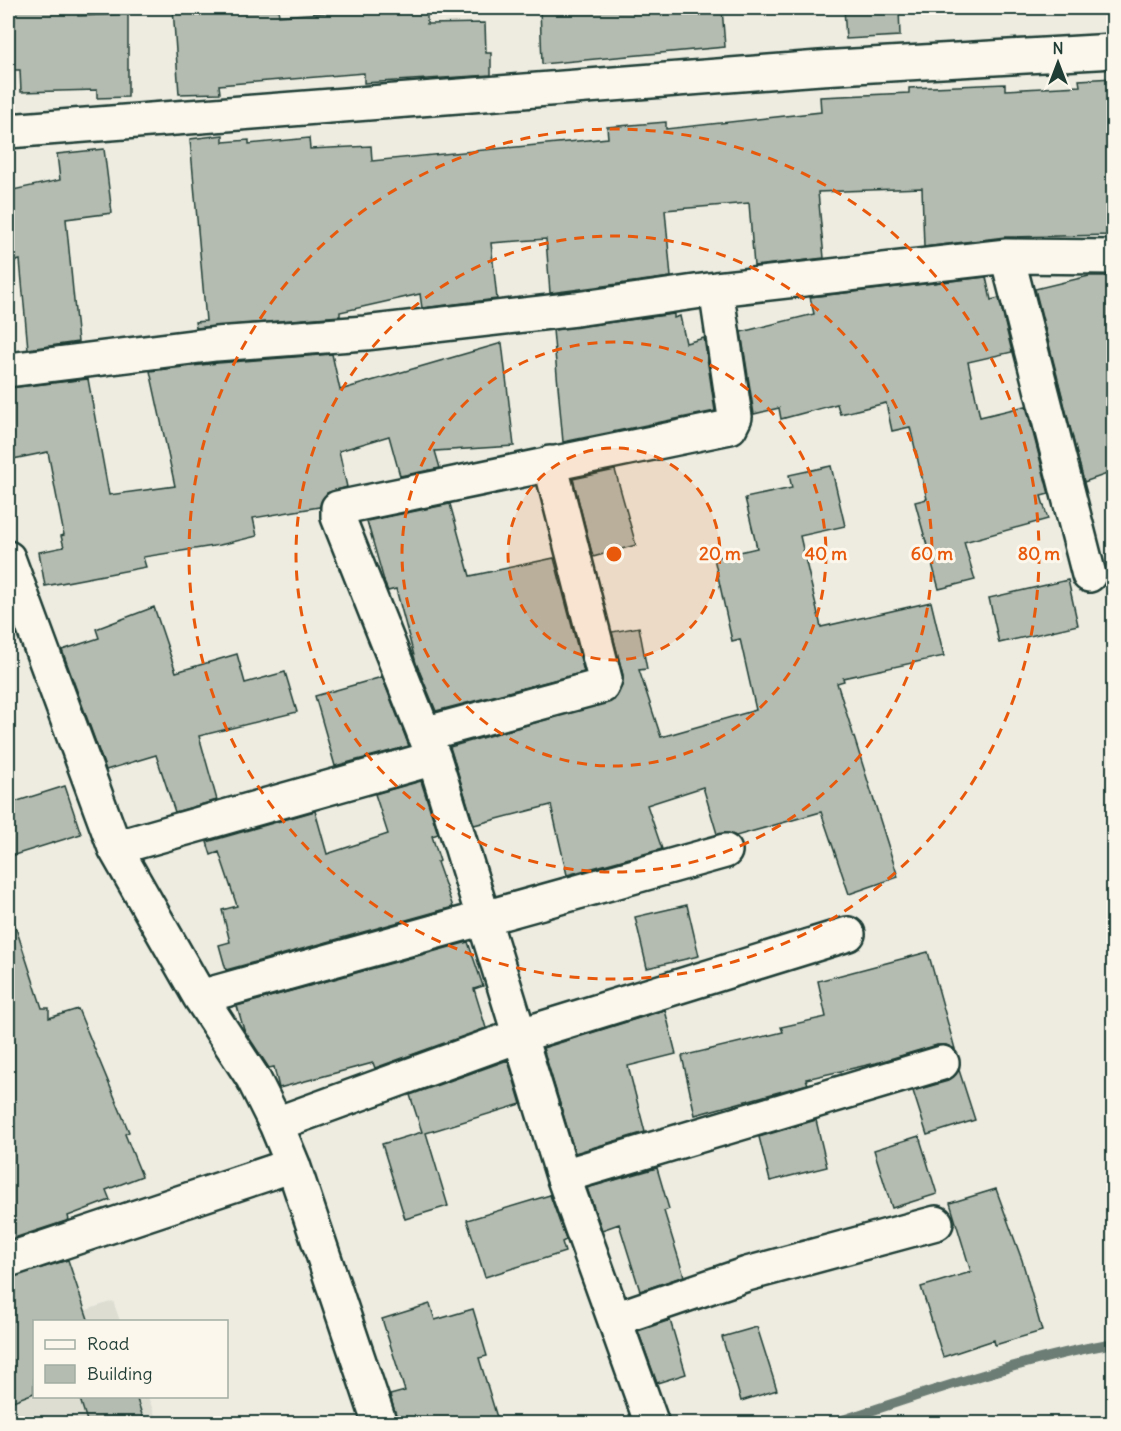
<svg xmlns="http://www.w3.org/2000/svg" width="1121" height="1431" font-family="Delius,sans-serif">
	<rect width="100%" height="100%" fill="#eeece1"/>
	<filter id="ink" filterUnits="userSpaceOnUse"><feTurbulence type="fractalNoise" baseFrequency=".0167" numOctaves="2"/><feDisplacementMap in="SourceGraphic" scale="12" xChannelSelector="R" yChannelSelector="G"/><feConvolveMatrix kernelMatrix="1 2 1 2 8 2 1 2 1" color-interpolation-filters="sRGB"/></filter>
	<g filter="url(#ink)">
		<path fill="#ddddd2" d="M113,1301L120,1321L52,1322Z
			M34,1327V1396L148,1397L158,1423H8V1337Z"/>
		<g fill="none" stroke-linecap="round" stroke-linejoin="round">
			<path stroke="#6c7d74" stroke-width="10" d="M831,1424C924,1394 1017,1360 1114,1343"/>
		</g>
		<path fill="#b4bbb0" stroke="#1f3d34" stroke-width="1.5" d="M8,8H78V16L128,14V97L97,98V90L21,92L20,70H8Z
			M173,8H278L279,16L364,10V8H427V24L485,23L486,53H491V75L364,83V73L219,85L220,93L179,94Z
			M540,8H722L725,47L542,64Z
			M844,8H899L900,36L846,39Z
			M1113,78V235L1005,237L924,247L922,188L818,192L824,258L754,266L749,203L665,210L671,277L550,293L546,239L491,243L497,299L422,308L420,294L340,312V316L196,328L195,322L206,321L190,139L223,135V142L249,140V144L309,138L310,149L371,146L372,161L608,138L607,127L666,122V129L821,112L820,97L909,93V88L1005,84V90L1080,86L1079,80Z
			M104,149L112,213L66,219L78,342L28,349L20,260L8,263V191L60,180L57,154Z
			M1089,276H1113V347L1106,349L1113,384V472L1084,482L1035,289Z
			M986,277L991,300L999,298L1012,352L968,362L980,417L1026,406L1049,494L1041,496L1048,519L964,542L975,580L939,589L915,502L927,499L910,427L892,431L886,403L840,414L837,404L781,419L779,408L754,414L741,332L814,314L810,297Z
			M674,314V318L680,316L686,343L704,338L715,411L563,442L553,330Z
			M502,343L514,446L435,451L440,468L400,476L389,436L339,451L347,487L327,493L319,507L253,518L257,536L220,545L143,557L146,567L45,586L39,552L64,547L61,536L64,535L48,452L8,460V388L88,379L109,495L175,486L150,371L218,363L332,354L340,390Z
			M831,466L845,526L800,536L821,627L931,602L944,656L843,678L844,681L837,683L898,877L849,894L821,812L736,836L729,833L717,834L703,787L647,805L662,849L567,875L551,805L474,825L450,747L614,700L622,686L623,675L612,632L639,627L647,669L639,670L661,737L756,710L740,639L732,641L714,558L757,548L745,498L792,488L789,475Z
			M615,470L636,545L593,557L573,479Z
			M450,504L470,576L554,558L584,672L436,711L416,663L396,589L388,591L385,584L367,521Z
			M1068,580L1078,625L999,643L989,598Z
			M154,607L176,672L237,654L245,683L285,672L297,712L199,736L217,800L175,812L156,755L106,770L62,650L99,638L96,629Z
			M382,677L409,746L335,766L315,696Z
			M421,781L438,834L432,836L440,861L437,862L453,907L226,970L219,945L230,942L222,910L237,906L219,852L211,855L207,842L315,811L327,854L388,834L375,794Z
			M65,786L81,834L8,857V804Z
			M687,905L699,956L647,968L635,917Z
			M13,919L42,1008H49V1018L78,1009L129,1132L125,1134L142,1176L106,1190L110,1200L68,1216L69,1220L8,1240V920Z
			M468,942L483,986L474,989L486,1028L375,1068L373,1063L279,1088L274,1067L269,1068L244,1030L237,1006Z
			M928,952L955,1049L946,1045H937L876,1063L806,1079L808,1084L695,1115L682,1056L783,1032L781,1027L826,1017L818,981Z
			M665,1010L676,1054L628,1066L645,1132L575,1153L543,1048Z
			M508,1060L521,1104L426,1133L448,1206L405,1219L382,1144L422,1132L410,1095Z
			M959,1070L975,1120L927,1135L913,1091L948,1081Z
			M816,1120L827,1167L770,1181L759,1137Z
			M919,1136L937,1194L892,1208L874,1150Z
			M657,1168L669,1209L664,1211L684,1276L640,1291L619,1224L602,1230L587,1188Z
			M996,1189L1022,1260L1042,1331L995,1345L994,1340L943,1357L921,1287L971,1272L950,1203Z
			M550,1195L566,1240L562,1242L565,1252L485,1277L467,1220Z
			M68,1260L89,1322H34V1393L8,1403V1278Z
			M430,1304L435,1320L473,1309L487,1356L479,1358L499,1424H398L390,1395L405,1391L382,1319Z
			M670,1320L686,1374L657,1383L638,1331Z
			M757,1327L777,1390L741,1401L722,1337Z
			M79,1396H136L145,1424H88Z"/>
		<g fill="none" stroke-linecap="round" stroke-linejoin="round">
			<g stroke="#1f3d34" stroke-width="38">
				<path id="street" d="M8,131L820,68L1114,51
					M1007,256L1089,575
					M8,370L216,344L365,333L576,309L716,289L1007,256L1114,257
					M8,558L115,848L434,758L338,517V508L730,427L735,417L716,289
					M424,734L602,686L605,679L550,463
					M434,758L563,1176L652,1424
					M115,848L200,997L725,851
					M200,997L253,1078L276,1124L518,1036L848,934
					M276,1124L293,1165L380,1424
					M563,1176L942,1063
					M8,1260L293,1165
					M615,1319L747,1274L936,1223"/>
			</g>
			<use href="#street" stroke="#fbf7ec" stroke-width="33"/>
		</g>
	</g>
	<circle cx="614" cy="554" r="106" fill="#e8590c" fill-opacity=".12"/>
	<g fill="none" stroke="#e8590c" stroke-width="3" stroke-dasharray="10 8">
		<circle cx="614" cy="554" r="106"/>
		<circle cx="614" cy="554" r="212"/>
		<circle cx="614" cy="554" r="318"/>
		<circle cx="614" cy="554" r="425"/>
	</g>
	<circle cx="614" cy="554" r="9" fill="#e8590c" stroke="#fbf7ec" stroke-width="3"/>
	<g font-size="18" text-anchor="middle" font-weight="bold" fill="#e8590c" stroke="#fbf7ec" stroke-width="6" stroke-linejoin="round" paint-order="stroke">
		<text x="720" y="560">20 m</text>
		<text x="826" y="560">40 m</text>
		<text x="932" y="560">60 m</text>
		<text x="1039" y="560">80 m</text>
	</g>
	<rect width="1121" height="1431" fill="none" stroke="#fbf7ec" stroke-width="30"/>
	<rect x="15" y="15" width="1091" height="1401" fill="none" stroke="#1f3d34" stroke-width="2" filter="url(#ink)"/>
	<rect x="33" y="1320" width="195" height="78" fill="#fbf7ec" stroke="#a3ada2" stroke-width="1.5"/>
	<rect x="45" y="1340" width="30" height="9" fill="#fbf7ec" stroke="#a3ada2" stroke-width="1.5"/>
	<text x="87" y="1350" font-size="18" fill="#1f3d34">Road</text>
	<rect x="45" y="1365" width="30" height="18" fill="#b4bbb0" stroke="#a3ada2" stroke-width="1.5"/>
	<text x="87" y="1380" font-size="18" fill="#1f3d34">Building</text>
	<g transform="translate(1058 63)" stroke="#fbf7ec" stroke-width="4.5" paint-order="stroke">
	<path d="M0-4.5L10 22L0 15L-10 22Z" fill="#1f3d34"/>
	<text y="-9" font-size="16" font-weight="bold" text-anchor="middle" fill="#1f3d34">N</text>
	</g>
</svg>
